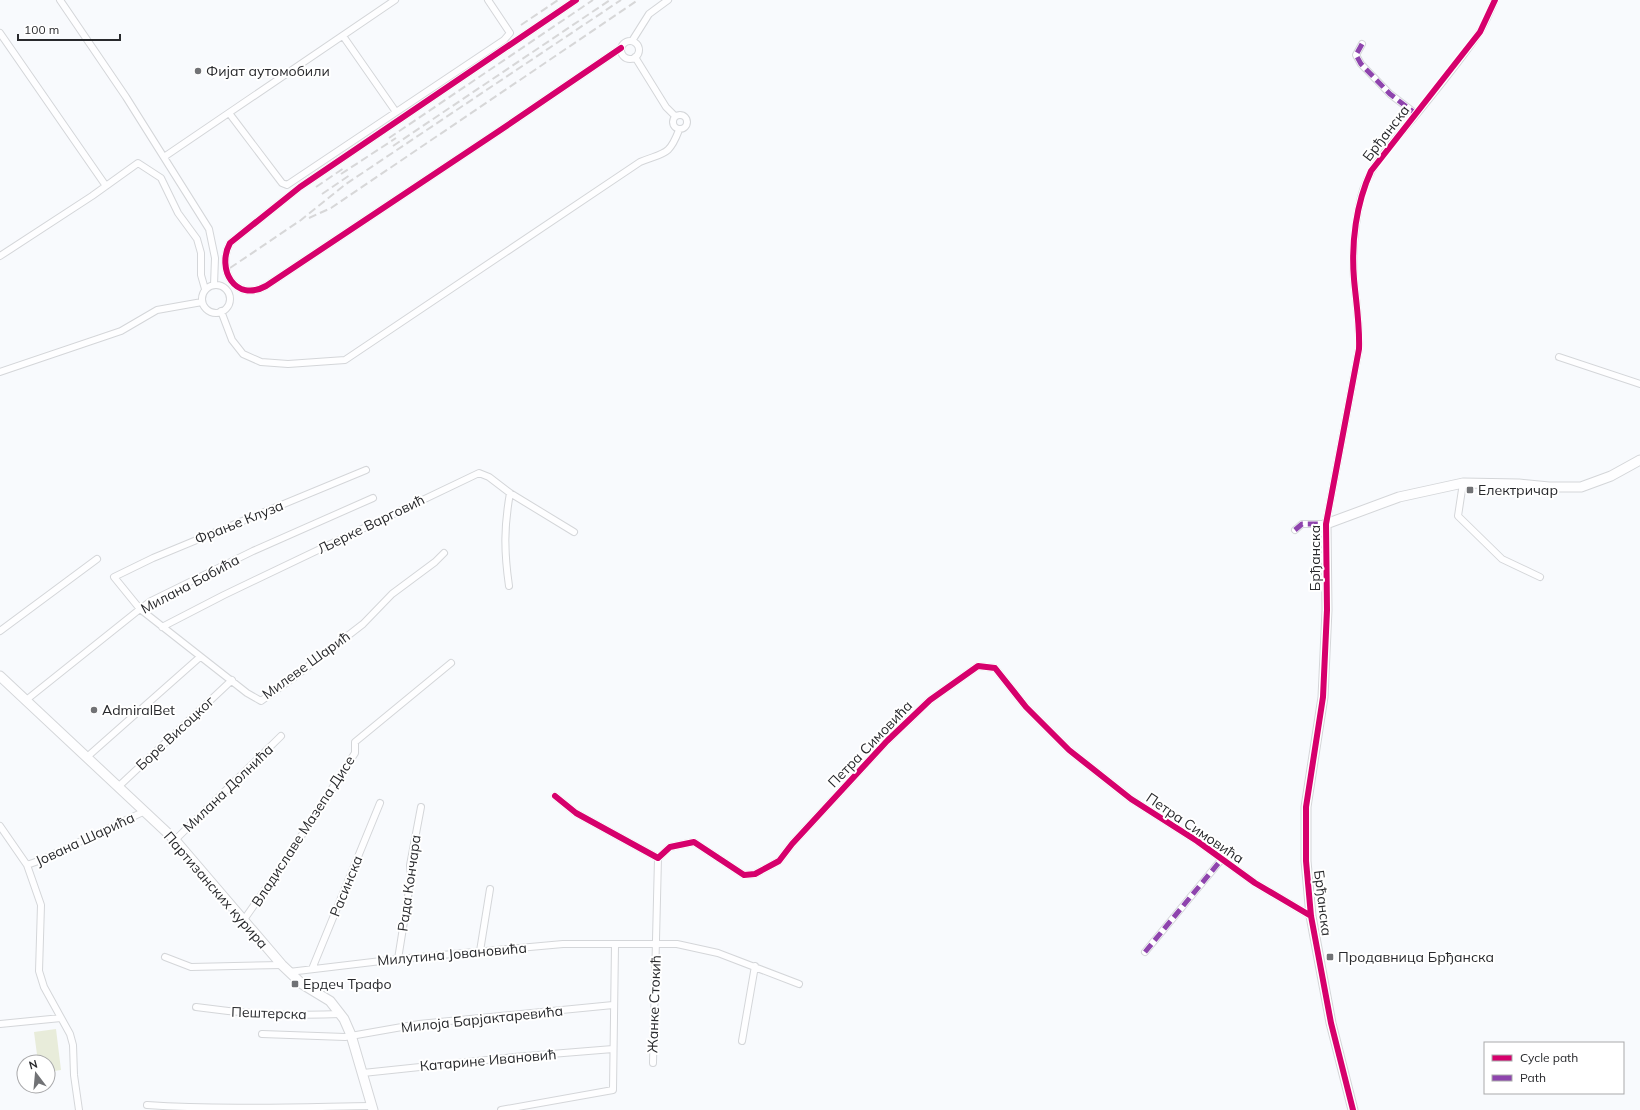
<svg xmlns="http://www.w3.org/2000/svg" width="1640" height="1110" font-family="Mulish,sans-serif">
	<rect width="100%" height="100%" fill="#f8fafd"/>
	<path fill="#e8ecda" d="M56,1029L61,1070L48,1072V1062H38L34,1032Z"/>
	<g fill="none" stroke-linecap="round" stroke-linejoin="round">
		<g stroke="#d4d6d9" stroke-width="8">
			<path id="street" d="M60,0L126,97L209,229L215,258L214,285
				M576,0L300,187L230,243C216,269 235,303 266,286L499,131L621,48
				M0,33L106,186
				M343,36L396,112
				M632,41L649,14L668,0
				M621 50a9 9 0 1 1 18 0a9 9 0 1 1-18 0Z
				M1362,44L1356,55L1361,64L1390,94L1416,114
				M635,57L666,107L675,116
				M229,113L282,183L287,185L504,40L510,33L488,0
				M673 122a7 7 0 1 1 14 0a7 7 0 1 1-14 0Z
				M164,157L395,0
				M0,256L92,196L138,163L161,178L178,213L197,239L201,253V275L205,289
				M202 299a14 14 0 1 1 28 0a14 14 0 1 1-28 0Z
				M221,311L232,340L243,354L261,362L288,364L345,360L640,162C665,152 669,156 679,130
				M1559,357L1640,384
				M0,372L121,331L157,310L202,302
				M366,470L153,558L114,577L140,609L247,693L261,701L293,678L363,624L392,594L435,562L444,553
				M1463,483L1458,516L1502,559L1540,577
				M1295,530L1302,524H1326L1359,349C1360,325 1356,302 1354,279C1352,253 1355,223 1361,197C1369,164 1395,141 1416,115C1437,89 1461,60 1479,33C1486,23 1490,11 1495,0
				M509,586C504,551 504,527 510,493
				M162,627L224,595L479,473L489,477L510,493L574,532
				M0,631L97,559
				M25,701L140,609L151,601L253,551L373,498
				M87,757L200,657
				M118,787L232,680
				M555,796L576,813L658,858L670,847L694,842L744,875L755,874L779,861L792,844L887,741L930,700L978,666L995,668L1026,707L1069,750L1131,799L1197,841L1255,883L1311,916
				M0,826L27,865L41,905L39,971L44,987L70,1034L73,1045L74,1075L79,1110
				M175,840L281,736
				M27,865L41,860L143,812
				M243,921L287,858L355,753V742L451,663
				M480,951L490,889
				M1145,952L1221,860
				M165,957L191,967L282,965
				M398,959L411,878L410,865L421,807
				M312,969L380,803
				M289,972L398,959L563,944H677L718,953L799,984
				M196,1007C244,1014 293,1016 341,1014
				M0,1024L61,1018
				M262,1034L345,1037L419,1024L613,1005
				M742,1041L755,966
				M653,1063L658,858
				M363,1073L514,1057L613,1049
				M147,1105C220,1110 299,1107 372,1106
				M501,1110L613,1090L615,945"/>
		</g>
		<g stroke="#d4d6d9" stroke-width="11">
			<path id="secondary" d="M0,676L175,840L282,965L302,984L330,1001L344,1019L351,1035L373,1110
				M1353,1110L1331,1023L1311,916L1306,861V807L1323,697L1327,610L1326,524L1399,497L1463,483L1519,484L1549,487H1581L1611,476L1640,460"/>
		</g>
		<use href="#street" stroke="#fefeff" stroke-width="6"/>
		<use href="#secondary" stroke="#fefeff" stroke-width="9"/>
		<path stroke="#d7d7d8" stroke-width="2" stroke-dasharray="8 4" stroke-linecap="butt" d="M521,25L558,0
			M389,138L593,0
			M393,146L610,0
			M341,174L396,138
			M316,187L344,168
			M322,194L350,175
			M309,218L331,208L638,0
			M230,268L301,220L346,184L621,0"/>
		<path stroke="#8e44ad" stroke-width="5" stroke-dasharray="10 5" stroke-linecap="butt" d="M1362,44L1356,55L1361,64L1390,94L1416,114
			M1295,530L1302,524H1326
			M1145,952L1221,860"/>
		<g stroke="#fff" stroke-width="8">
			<path id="cycleway" d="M576,0L300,187L230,243C216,269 235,303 266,286L499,131L621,48
				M555,796L576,813L658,858L670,847L694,842L744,875L755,874L779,861L792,844L887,741L930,700L978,666L995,668L1026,707L1069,750L1131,799L1197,841L1255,883L1311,916
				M1353,1110L1331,1023L1311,916L1306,861V807L1323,697L1327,610L1326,524L1359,349C1360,325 1356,302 1354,279C1351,243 1356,204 1371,171L1480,32L1495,0"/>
		</g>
		<use href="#cycleway" stroke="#d6006c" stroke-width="6"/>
	</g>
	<g fill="#717275" stroke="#fff" stroke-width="1.5">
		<circle cx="198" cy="71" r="4"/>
		<rect x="1466" y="486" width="8" height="8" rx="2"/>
		<circle cx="94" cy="710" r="4"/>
		<rect x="1326" y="953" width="8" height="8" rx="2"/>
		<rect x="291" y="980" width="8" height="8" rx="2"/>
	</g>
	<g text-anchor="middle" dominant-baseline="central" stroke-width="4" stroke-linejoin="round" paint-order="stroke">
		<g font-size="14" fill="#28292c" stroke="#fff" text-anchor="start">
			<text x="206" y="71">Фијат аутомобили</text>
			<text x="1478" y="490">Електричар</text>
			<text x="102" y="710">AdmiralBet</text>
			<text x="1338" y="957">Продавница Брђанска</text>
			<text x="303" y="984">Ердеч Трафо</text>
		</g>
		<g font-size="14" fill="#28292c" stroke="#fff">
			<text transform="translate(1386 133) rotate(-52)">Брђанска</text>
			<text transform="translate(239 522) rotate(-22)">Фрање Клуза</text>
			<text transform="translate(371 524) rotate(-26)">Љерке Варговић</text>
			<text transform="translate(1315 558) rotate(-90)">Брђанска</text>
			<text transform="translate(190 584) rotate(-28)">Милана Бабића</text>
			<text transform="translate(306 665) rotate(-36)">Милеве Шарић</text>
			<text transform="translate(175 733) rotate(-43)">Боре Висоцког</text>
			<text transform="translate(870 744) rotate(-46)">Петра Симовића</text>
			<text transform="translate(228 788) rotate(-44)">Милана Долнића</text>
			<text transform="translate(1195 828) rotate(34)">Петра Симовића</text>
			<text transform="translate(303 831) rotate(-57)">Владиславе Мазепа Дисе</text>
			<text transform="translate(85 839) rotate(-25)">Јована Шарића</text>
			<text transform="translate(409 883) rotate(-82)">Рада Кончара</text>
			<text transform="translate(346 886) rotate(-68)">Расинска</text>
			<text transform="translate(216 890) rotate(49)">Партизанских курира</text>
			<text transform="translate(1323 903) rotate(83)">Брђанска</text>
			<text transform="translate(452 954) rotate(-5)">Милутина Јовановића</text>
			<text transform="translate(654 1004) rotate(-88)">Жанке Стокић</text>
			<text transform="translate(269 1013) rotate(2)">Пештерска</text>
			<text transform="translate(482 1019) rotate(-6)">Милоја Барјактаревића</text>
			<text transform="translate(488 1060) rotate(-5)">Катарине Ивановић</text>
		</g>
	</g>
	<rect x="1484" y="1042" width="140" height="52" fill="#ffffff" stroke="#a9a9ab"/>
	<rect x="1492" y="1055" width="20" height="6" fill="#d6006c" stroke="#a9a9ab"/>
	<text x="1520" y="1062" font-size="12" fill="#28292c">Cycle path</text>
	<rect x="1492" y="1075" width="20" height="6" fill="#8e44ad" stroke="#a9a9ab"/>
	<text x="1520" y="1082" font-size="12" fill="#28292c">Path</text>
	<g transform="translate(36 1074) rotate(344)"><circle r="19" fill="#ffffff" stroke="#a9a9ab"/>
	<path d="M0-3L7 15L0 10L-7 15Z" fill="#717275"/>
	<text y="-6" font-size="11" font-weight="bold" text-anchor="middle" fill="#28292c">N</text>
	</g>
	<path d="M18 34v6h102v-6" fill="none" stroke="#28292c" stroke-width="2"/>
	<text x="24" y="34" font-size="12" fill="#28292c" stroke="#ffffff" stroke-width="3" paint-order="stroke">100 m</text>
</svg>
